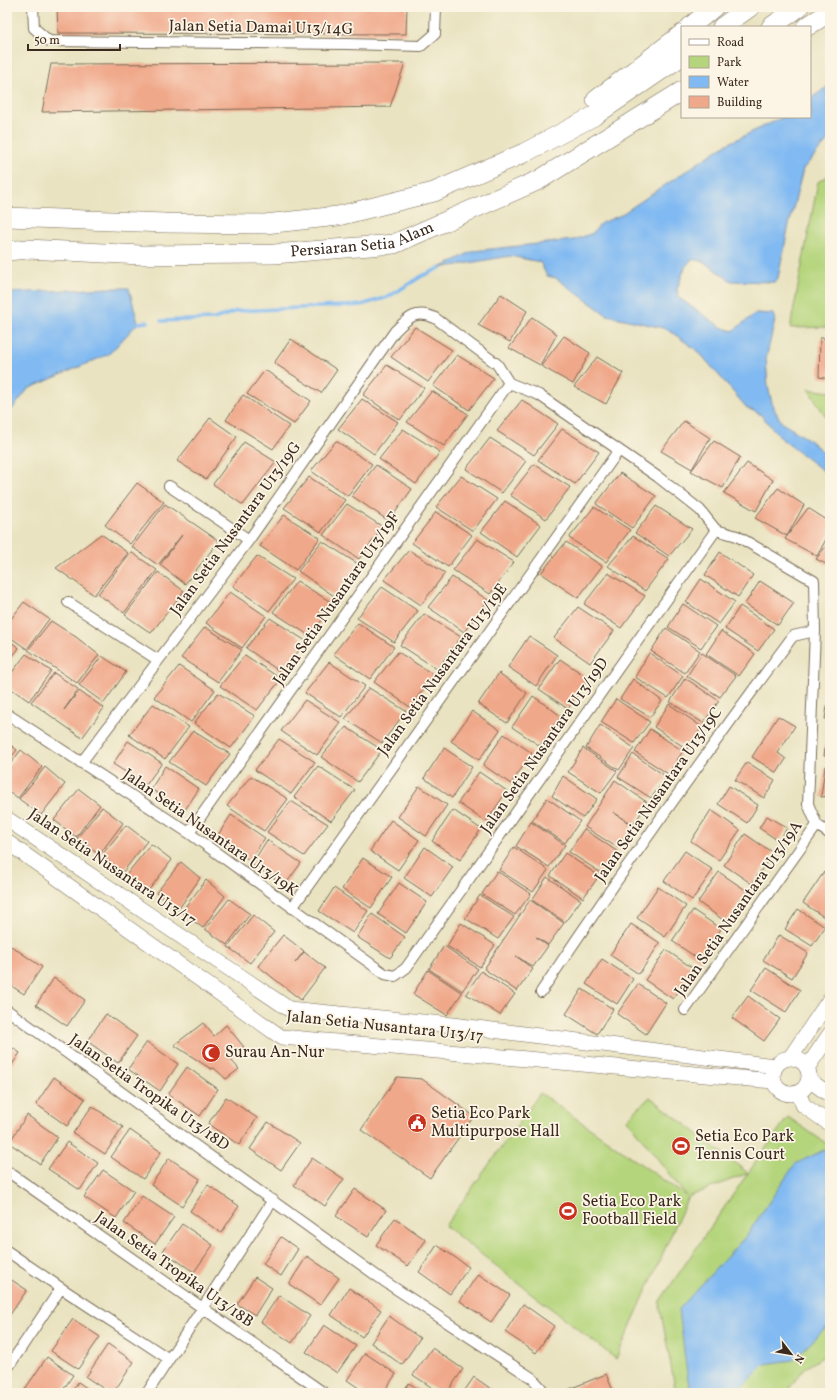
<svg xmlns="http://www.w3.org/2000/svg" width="837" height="1400" font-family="Vollkorn,serif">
	<rect width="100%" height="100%" fill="#fcf5e5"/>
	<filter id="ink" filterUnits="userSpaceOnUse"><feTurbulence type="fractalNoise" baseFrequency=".025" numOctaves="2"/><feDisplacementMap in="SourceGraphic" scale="8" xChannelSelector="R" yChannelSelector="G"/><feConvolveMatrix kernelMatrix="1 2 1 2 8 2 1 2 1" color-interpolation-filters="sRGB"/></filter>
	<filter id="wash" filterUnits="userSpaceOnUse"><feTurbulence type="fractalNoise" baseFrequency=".012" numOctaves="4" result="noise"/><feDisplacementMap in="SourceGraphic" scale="16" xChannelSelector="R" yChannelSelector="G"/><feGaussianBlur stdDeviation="0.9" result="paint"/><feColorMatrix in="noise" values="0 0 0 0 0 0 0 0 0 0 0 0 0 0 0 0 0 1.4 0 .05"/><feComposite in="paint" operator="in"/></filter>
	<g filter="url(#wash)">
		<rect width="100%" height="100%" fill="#e9e3c1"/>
		<path fill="#b5d57d" stroke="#78804e" d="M830,174V327L790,328L818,182Z
			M808,389L830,392V423Z
			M540,1093L686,1196L627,1119L650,1097L748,1173L788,1117L830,1146V1352L804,1369L786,1393H676L659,1302L748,1173L688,1197L616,1359L445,1226Z"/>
		<path fill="#81baf2" stroke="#5e7288" d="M830,85V138L803,169L788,229L778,278L775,282L731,281L704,262L692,259L685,267L677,289L679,298L721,327L733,331L756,313L773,314L775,320L766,359L768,387L773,407L782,423L808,439L830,458V476L783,440L760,414L747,408L698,351L667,329L607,315L556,278L547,276L540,262L510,256L440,268L473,251L574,240L593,233L601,223L619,216L725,145L783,117H810V99Z
			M110,288H129L138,323L109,354L28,389L7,416V293Z
			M824,1150L830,1154V1324L793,1360L765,1364L736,1393H691L687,1375L679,1309L746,1236L795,1164Z"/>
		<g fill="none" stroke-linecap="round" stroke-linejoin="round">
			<path stroke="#81baf2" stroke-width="3.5" d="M161,321L214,319L237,311L361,305L388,297L422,276L440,268
				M138,323L148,322"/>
		</g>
		<g id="blocks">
			<path fill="#f0a88a" d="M57,7H407L406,34L58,33Z
				M405,63L390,107L42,112L51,64Z
				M501,294L527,311L510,342L478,325Z
				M532,317L557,334L540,365L509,348Z
				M415,327L452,350L428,382L391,357Z
				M564,336L590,353L573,384L541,366Z
				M820,338H830V379L819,377Z
				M291,339L337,370L321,393L274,363Z
				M457,355L494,378L469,410L433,386Z
				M597,357L623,373L606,404L574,387Z
				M387,365L424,388L400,420L363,395Z
				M265,370L311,401L294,424L247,394Z
				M432,391L468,414L444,446L407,422Z
				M243,395L289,426L273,449L226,420Z
				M362,399L398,422L374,454L338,429Z
				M522,400L558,424L534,455L497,431Z
				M210,418L237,437L206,479L177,461Z
				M684,421L710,438L692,469L661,451Z
				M403,429L440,452L416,484L379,459Z
				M562,429L599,452L575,484L538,460Z
				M490,438L526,461L502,493L466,469Z
				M336,441L372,464L348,496L311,471Z
				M714,441L740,457L723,488L691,471Z
				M244,442L276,462L243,505L213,484Z
				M747,463L773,480L756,511L724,493Z
				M534,464L570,487L546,519L510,495Z
				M376,465L412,489L389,521L352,496Z
				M620,473L656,496L632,528L596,504Z
				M461,476L497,499L473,531L436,507Z
				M309,477L345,500L321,532L284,508Z
				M137,483L164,502L130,544L105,525Z
				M778,488L804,505L787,536L755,518Z
				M505,501L541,525L517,557L481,532Z
				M165,504L219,541L185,584L160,565L182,535L158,565L132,547Z
				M347,504L383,527L359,559L323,535Z
				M656,506L692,529L669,556L635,533Z
				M594,507L630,530L606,562L569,538Z
				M808,508L830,522V532L817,556L785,539Z
				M436,512L472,535L448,567L412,543Z
				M284,515L320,538L296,570L260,546Z
				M101,534L128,553L94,595L56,568Z
				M633,536L669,559L645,591L608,566Z
				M477,539L514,562L490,594L453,570Z
				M322,541L358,564L334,596L298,571Z
				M830,541V566L816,559Z
				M566,542L602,566L578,598L541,573Z
				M409,550L445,573L421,605L384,580Z
				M131,552L157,570L124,613L98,594Z
				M720,552L753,575L738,597L705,575Z
				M257,556L293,579L269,611L233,586Z
				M158,572L184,591L151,633L125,615Z
				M608,573L645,596L621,628L584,604Z
				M452,577L488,600L464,632L428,607Z
				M701,579L735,602L719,624L686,602Z
				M297,581L334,604L310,636L273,612Z
				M760,581L794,603L778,625L745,604Z
				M382,587L418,611L394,642L357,618Z
				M230,592L266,616L242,648L206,623Z
				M24,602L49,619L27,649L7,635V624Z
				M683,604L716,626L701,648L668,627Z
				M740,606L774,629L758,651L725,629Z
				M578,607L614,631L590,663L554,638Z
				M424,614L461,637L437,669L400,645Z
				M270,618L306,641L282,673L246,648Z
				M51,621L76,637L99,655L77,683L28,650Z
				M358,623L394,647L370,679L333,654Z
				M205,627L242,650L218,682L181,658Z
				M666,628L700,651L685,673L651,651Z
				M721,631L755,654L739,676L706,654Z
				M529,636L557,655L536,686L508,667Z
				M7,639L19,648L7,664Z
				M398,652L434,675L410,707L374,682Z
				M649,653L683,676L668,698L635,677Z
				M702,653L736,676L720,697L687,676Z
				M26,654L51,671L29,701L7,686V679Z
				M245,655L281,679L257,710L220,686Z
				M102,656L126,672L104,703L79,685Z
				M560,659L588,678L568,709L539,689Z
				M329,662L365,686L341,717L305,693Z
				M179,666L215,690L191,722L154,697Z
				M54,673L78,689L64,710L79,691L104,708L82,738L31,702Z
				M499,673L527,693L507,723L478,704Z
				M685,678L719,701L703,723L670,702Z
				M633,679L662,701L650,717L620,699Z
				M369,688L406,711L382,743L345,719Z
				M218,693L255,716L231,748L194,723Z
				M829,694L830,719H825Z
				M533,696L561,716L540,746L512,727Z
				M616,699L650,722L634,743L601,722Z
				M305,700L341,723L317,755L281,731Z
				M153,704L189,727L165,759L129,735Z
				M669,704L702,727L687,749L654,727Z
				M472,711L500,730L479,760L451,741Z
				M778,716L795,726L778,753L786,759L777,773L752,757Z
				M600,725L634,748L619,770L586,748Z
				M828,726H830V756H824Z
				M346,727L382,750L358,782L321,757Z
				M650,729L683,751L668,774L635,752Z
				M193,731L230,754L206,786L169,762Z
				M504,734L532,753L511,784L483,765Z
				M279,739L315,762L291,794L255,770Z
				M128,741L162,763L146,785L113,764Z
				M7,742L17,750L7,762Z
				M444,748L472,767L452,798L424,778Z
				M583,748L617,771L601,793L568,772Z
				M21,750L42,767L18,798L7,790V768Z
				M633,754L667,777L651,798L618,777Z
				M747,762L775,780L764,798L735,780Z
				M165,766L199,789L184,811L151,789Z
				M318,766L355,790L331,821L294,797Z
				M830,766V796L821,797L825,767Z
				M45,767L65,784L41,815L19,799Z
				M479,772L507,791L486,822L458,803Z
				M251,776L288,799L264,831L227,806Z
				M563,776L597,799L583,818L552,796Z
				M615,780L648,803L633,825L613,812L633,826L618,848L585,827Z
				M419,786L447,805L426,836L398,817Z
				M729,786L758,805L747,823L718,804Z
				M79,789L100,805L76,837L54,820Z
				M547,798L580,821L565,843L532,821Z
				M291,801L328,824L304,856L267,832Z
				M102,807L123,823L99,855L77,838Z
				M453,810L481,829L460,860L432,841Z
				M711,810L740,830L719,860L691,841Z
				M231,815L265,838L249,860L216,838Z
				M767,816L787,828L779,841L759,828Z
				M391,820L419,840L398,870L370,851Z
				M531,822L565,845L549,867L516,846Z
				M126,825L147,841L123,872L101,856Z
				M584,829L618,852L603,874L569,852Z
				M745,834L773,853L752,884L724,865Z
				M267,840L301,863L285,885L252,864Z
				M151,844L172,860L148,891L126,875Z
				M425,847L453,867L432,897L404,878Z
				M514,847L548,870L533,892L499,870Z
				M685,851L713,870L692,900L664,881Z
				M565,853L599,876L583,898L550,876Z
				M363,858L392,877L371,908L342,889Z
				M181,862L200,878L178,910L156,893Z
				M497,871L531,894L515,915L482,894Z
				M719,872L747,891L726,922L698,902Z
				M824,872L830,876V921L803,903Z
				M547,877L581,900L565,922L532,900Z
				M206,880L225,896L203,928L181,912Z
				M399,883L427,902L406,933L378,914Z
				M658,887L686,906L665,937L637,918Z
				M334,888L368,911L353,933L319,911Z
				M480,895L514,917L498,939L465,918Z
				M229,899L250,914L227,945L205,929Z
				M530,900L564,923L548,945L536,937L548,946L533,967L516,956L533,969L517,991L484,969Z
				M798,909L825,927L812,946L785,929Z
				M693,910L721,929L700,960L672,941Z
				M372,914L405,937L390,958L357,937Z
				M253,915L274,932L250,963L228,947Z
				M461,923L495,945L480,967L447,946Z
				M631,924L660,943L639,974L610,955Z
				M283,935L304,951L295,963L304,952L325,968L301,1000L258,966Z
				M779,935L808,953L792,978L763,960Z
				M11,946L42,967L24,994L7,983V951Z
				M444,946L478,969L462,991L429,969Z
				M666,950L694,969L673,999L645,980Z
				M602,959L633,979L617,1004L586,984Z
				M766,968L800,990L786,1012L751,990Z
				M428,970L462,993L447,1015L413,994Z
				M481,971L515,994L500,1015L466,994Z
				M54,978L85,1000L67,1026L36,1005Z
				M638,984L666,1003L646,1034L617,1014Z
				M582,989L613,1009L597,1034L566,1014Z
				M748,996L780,1019L764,1041L732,1018Z
				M106,1014L137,1036L118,1063L87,1041Z
				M203,1023L214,1036L226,1025L244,1047L230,1059L239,1069L226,1079L214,1068L211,1069L174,1045Z
				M147,1042L178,1064L160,1091L128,1069Z
				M7,1044L20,1053L7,1072Z
				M187,1067L218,1089L200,1116L168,1094Z
				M54,1077L85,1099L67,1126L36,1104Z
				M397,1077L422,1079L474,1116L430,1178L361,1130Z
				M226,1097L257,1118L239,1145L208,1124Z
				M92,1106L123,1127L105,1154L73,1133Z
				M27,1115L58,1137L40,1164L9,1143Z
				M268,1122L300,1143L281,1170L250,1149Z
				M130,1130L161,1152L143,1179L111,1157Z
				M67,1142L98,1163L80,1190L48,1169Z
				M169,1158L200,1179L182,1206L151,1185Z
				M312,1158L344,1179L325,1206L294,1185Z
				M103,1170L134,1191L116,1218L84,1197Z
				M208,1185L239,1206L221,1233L190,1211Z
				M355,1189L386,1210L368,1237L336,1216Z
				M142,1196L174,1217L155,1244L124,1223Z
				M395,1218L426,1240L408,1266L376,1245Z
				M182,1224L213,1245L194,1272L163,1251Z
				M281,1237L298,1249L281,1276L263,1264Z
				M437,1245L469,1267L450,1294L419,1272Z
				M307,1256L339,1278L320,1305L289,1284Z
				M478,1274L510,1295L491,1322L460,1301Z
				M7,1277L27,1290L7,1319Z
				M255,1277L272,1288L255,1315L237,1304Z
				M349,1288L381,1310L362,1337L331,1315Z
				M279,1295L310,1316L292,1343L261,1322Z
				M523,1304L554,1326L536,1353L505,1332Z
				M389,1316L420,1338L402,1365L371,1343Z
				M73,1319L100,1337L78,1369L51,1351Z
				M324,1325L356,1346L337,1373L306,1352Z
				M108,1344L134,1362L113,1393H110L86,1377Z
				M432,1348L463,1369L447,1393H440L413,1375Z
				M365,1353L396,1374L383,1393H366L347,1380Z
				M47,1357L73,1375L61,1393H31L25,1389Z
				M606,1374L614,1393H569L567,1390Z
				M474,1377L497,1393H463Z
				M78,1382L94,1393H71Z
				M409,1383L424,1393H402Z"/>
		</g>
	</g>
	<g filter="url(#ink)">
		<use href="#blocks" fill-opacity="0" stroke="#786b57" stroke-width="1"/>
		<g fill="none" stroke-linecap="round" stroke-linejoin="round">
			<g stroke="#786b57" stroke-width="12">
				<path id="street" d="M33,7L34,28L49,41L347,44L421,46L435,34L436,7
					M169,486L249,540
					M68,602L158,660
					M7,714L189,833L385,974L395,976L406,968L716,530
					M81,763L249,540L395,331C408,318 416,309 435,318L497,364L509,383L539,395L658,477L700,510L716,530L737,536L814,581L815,631L808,804L817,825L830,834
					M189,833L509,383
					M292,908L619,450
					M541,992C622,871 706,753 793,636L815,631
					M7,1010L384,1281L532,1378L542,1389L543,1393
					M685,1010L817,825
					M7,1171L324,1393
					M7,1251L61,1288L169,1359
					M7,1369L61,1288
					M147,1393L273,1200"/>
			</g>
			<g stroke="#786b57" stroke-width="16">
				<path id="secondary" d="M7,819L289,1009L453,1025L775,1066
					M7,842L281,1037L773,1081
					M773 1076a18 18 0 1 1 36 0a18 18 0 1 1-36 0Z
					M790,1058L830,999
					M807,1068L830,1034
					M809,1080L830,1095
					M799,1093L803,1105L830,1124"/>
			</g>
			<g stroke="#786b57" stroke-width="20">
				<g id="highway">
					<path d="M690,27L714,7"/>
					<path d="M722,27L750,7"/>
					<path d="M771,27L799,7"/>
					<path d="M806,27L830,12"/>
					<path d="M596,100L682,34"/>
					<path d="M7,217L165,223L265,224L338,216L434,192L524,153L594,116L682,56"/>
					<path id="s1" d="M7,251L28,249L141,255L274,254L394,244L539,180L682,91"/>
				</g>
			</g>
			<use href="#street" stroke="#fff" stroke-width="10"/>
			<use href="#secondary" stroke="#fff" stroke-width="15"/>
			<use href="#highway" stroke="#fff" stroke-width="19"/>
		</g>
	</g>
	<defs>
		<g id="mosque-disc" transform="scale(1)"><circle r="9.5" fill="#c8321e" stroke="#fcf5e5"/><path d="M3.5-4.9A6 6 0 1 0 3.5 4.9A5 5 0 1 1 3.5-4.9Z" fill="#fff"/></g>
		<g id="civic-disc" transform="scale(1)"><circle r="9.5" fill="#c8321e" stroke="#fcf5e5"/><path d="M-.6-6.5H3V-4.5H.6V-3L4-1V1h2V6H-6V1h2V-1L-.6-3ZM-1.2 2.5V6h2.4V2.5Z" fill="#fff"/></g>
		<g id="stadium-disc" transform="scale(1)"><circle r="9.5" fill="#c8321e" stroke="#fcf5e5"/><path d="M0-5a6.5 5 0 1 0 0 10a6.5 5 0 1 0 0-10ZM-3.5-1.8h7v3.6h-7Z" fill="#fff"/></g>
	</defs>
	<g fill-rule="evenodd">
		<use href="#mosque-disc" x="211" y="1053"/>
		<use href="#civic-disc" x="417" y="1123"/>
		<use href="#stadium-disc" x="681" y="1146"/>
		<use href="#stadium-disc" x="568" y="1211"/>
	</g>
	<g text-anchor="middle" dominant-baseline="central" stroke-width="3.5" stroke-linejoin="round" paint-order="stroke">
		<g font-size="16" fill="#3b2a1e" stroke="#fcf5e5">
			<text transform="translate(261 28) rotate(1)">Jalan Setia Damai U13/14G</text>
			<text stroke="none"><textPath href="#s1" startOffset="357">Persiaran Setia Alam</textPath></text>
			<text transform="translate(236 529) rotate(-54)">Jalan Setia Nusantara U13/19G</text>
			<text transform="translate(337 599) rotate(-55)">Jalan Setia Nusantara U13/19F</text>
			<text transform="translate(443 670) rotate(-54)">Jalan Setia Nusantara U13/19E</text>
			<text transform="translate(545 746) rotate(-55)">Jalan Setia Nusantara U13/19D</text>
			<text transform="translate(659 795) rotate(-55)">Jalan Setia Nusantara U13/19C</text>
			<text transform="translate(210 833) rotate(35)">Jalan Setia Nusantara U13/19K</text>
			<text transform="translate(112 868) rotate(34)">Jalan Setia Nusantara U13/17</text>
			<text transform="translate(739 909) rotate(-55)">Jalan Setia Nusantara U13/19A</text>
			<text transform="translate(385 1027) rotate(6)">Jalan Setia Nusantara U13/17</text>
			<text transform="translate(149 1093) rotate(35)">Jalan Setia Tropika U13/18D</text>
			<text transform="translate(174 1270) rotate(35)">Jalan Setia Tropika U13/18B</text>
		</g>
		<g font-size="16" fill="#3b2a1e" stroke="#fcf5e5" text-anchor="start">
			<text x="225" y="1053">Surau An-Nur</text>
			<text x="431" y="1114">Setia Eco Park<tspan x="431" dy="18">Multipurpose Hall</tspan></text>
			<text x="695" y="1137">Setia Eco Park<tspan x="695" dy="18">Tennis Court</tspan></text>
			<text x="582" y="1202">Setia Eco Park<tspan x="582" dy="18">Football Field</tspan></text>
		</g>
	</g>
	<rect width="837" height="1400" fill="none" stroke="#fcf5e5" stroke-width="24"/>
	<rect x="681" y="26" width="130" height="92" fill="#fcf5e5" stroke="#afa495"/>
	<rect x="689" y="39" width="20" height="6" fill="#ffffff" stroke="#afa495"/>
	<text x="717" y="46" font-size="12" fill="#3b2a1e">Road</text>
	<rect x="689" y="56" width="20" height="12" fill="#b5d57d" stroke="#afa495"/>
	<text x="717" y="66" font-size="12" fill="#3b2a1e">Park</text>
	<rect x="689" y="76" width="20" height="12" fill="#81baf2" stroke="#afa495"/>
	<text x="717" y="86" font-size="12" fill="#3b2a1e">Water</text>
	<rect x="689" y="96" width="20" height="12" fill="#f0a88a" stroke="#afa495"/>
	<text x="717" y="106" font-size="12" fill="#3b2a1e">Building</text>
	<g transform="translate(791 1354) rotate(121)" stroke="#fcf5e5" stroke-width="3" paint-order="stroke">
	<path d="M0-3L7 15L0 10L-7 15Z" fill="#3b2a1e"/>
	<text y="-6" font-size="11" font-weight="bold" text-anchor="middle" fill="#3b2a1e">N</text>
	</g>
	<path d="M28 44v6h92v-6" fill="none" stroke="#3b2a1e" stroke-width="2"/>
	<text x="34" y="44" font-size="12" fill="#3b2a1e" stroke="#fcf5e5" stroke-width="3" paint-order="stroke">50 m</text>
</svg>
